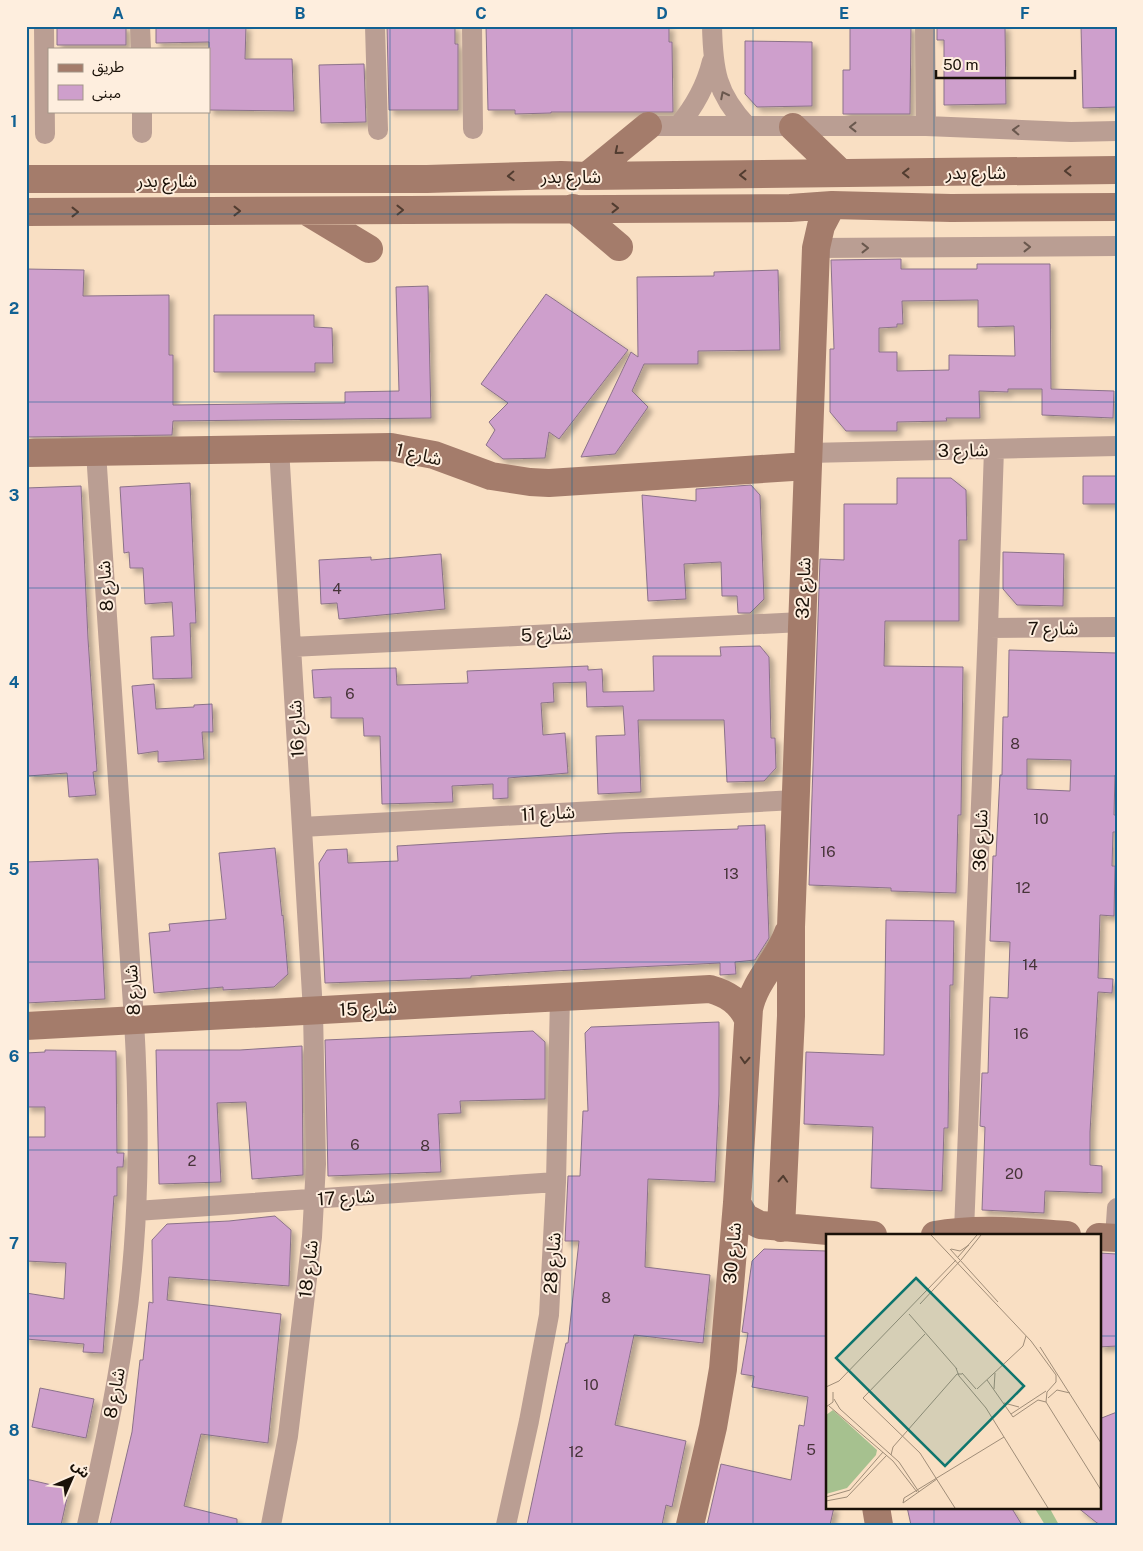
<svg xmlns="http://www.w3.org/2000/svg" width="1143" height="1551" font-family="'Public Sans','Noto Sans Arabic',sans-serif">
	<defs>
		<filter id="shadow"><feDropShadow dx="4.5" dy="4.5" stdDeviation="2.5" flood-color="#0004"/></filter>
	</defs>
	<rect width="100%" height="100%" fill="#f9dfc3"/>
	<path fill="#a6c18f" d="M1034,1507H1049L1059,1525H1045Z"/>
	<path fill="#ce9fcc" stroke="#8b7289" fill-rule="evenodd" filter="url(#shadow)" d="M57,26H126V45H57Z
		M156,26H246L245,59H292L294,111L209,110V42L156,43Z
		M387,26H455V44H458V110H389Z
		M486,26H669V42H672L673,112H551V113L515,114V110H488Z
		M850,26H911L910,114H843V70H850Z
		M937,26H1005L1006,104L944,105V40H937Z
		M1081,26H1117V107L1083,108Z
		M745,41L812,42V106L757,107L745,94Z
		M364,64L366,122L321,123L319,65Z
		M901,259V269H977V264H1050L1051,389L1114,391L1113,418L1042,415V389H1008V392L979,391L980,418H946L947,421L897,422V431H846L830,412V349H834L831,260ZM978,300V327L1014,326L1015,356L949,355V370L897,371V352H879V328L897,327V324H903L902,301Z
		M26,269L84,270L83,296L169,295V355H173V405L345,403V392L399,391L396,287L428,286L431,418L173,421L172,435L26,437Z
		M778,270L780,350L698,351V364H644L632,391L648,407L615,454L581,457L631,352L638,357L637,277L714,276V272Z
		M546,294L628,350L559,439L549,432L545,458L503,459L486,445L495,430L489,422L508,403L481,384Z
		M214,315H314V327L332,328L333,363H315V372H214Z
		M1083,476H1117V504H1083Z
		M897,478H951L966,490L967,540H959V621H885L884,666L963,667L961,815H958L956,893L891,891V888L809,885L820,559L844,560V504H897Z
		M190,483L196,623H190L192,678L153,679L151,637L174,636L172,602L145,604L143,568H130L129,552L124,553L120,487Z
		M751,485L760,495L764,599L750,613H738L737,596H722L721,562L684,564L686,599L648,601L642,495L696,501V489Z
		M81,486L88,639L97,771L93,772L96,795L69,797L67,773L28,776L26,757V488Z
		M1003,552L1064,554L1063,606L1017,605L1003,589Z
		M441,554L445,609L339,619L337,603L321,604L319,560L371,557V560Z
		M760,646L769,657L771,738H775L776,768L764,781L727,782L724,720H638L641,792L598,794L596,736L625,735L623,706L587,707L586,682L553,683L554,702L541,703L543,735L565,733L568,773L508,778V798L493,799V784L452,786L453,802L382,804L380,736H364L363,718H331V697L314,698L312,670L331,669L396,668L397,685L468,683L467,671L588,666V670L602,669L603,692L654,691L653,656H721L720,647Z
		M1009,650L1117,653V775H1115L1114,815H1117V832H1113L1112,866H1115L1114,916L1100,915L1098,978L1113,979L1112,993L1098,992L1090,1132V1165L1102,1166V1193L1045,1191L1044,1213L982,1210L985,1127L980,1126L982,1073H988L990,997L1008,998L1010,942L990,941L993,856H996L1000,775H1002L1003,717H1008ZM1027,759L1071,760L1070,791L1027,789Z
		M154,684L156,709L194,707V705L212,704L213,732H202L204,759L158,762V751L138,754L132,686Z
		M765,825L769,938L755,960L735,962L736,974L720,975V963L553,971L471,976V978L325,983L319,863L327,850L347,849L348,863L398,861L397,846L615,833L738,829V826Z
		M275,848L282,916L283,915L288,974L274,987L223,990V987L154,993L149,933L170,931L169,924L226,919L219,853Z
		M98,859L105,999L26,1003V862Z
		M886,920L954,921L953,985H950L948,1128H944L942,1191L871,1188L873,1127L804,1124L806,1052L884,1055Z
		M719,1022V1095L715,1182L648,1179L645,1267L710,1275L703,1343L634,1335L615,1425L686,1441L672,1507L666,1505L662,1525H527L566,1343H568L579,1241H565L568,1176H580L583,1111H588L585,1033L591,1027Z
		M533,1031L545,1042V1099L460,1101L461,1113L438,1114L441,1172L328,1176L325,1040Z
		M302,1046L303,1175L252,1179L246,1102L217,1103L221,1182L159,1184L156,1050H240Z
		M45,1050L116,1051L117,1153H124L123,1167H117V1196H114L103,1353L83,1352L84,1344L26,1339V1293L64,1299L66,1263L26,1261V1137H45V1107H26V1053L45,1052Z
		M275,1216L291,1230L289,1286L169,1277L167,1300L281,1314L268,1443L201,1434L184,1506L237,1519V1525H110L132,1432L140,1360H143L149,1302L153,1303L152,1240L167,1224L229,1221Z
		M764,1249L827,1251V1507H834L830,1525H707L721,1464L791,1480L799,1425L804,1426L808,1397L752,1387L754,1376L741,1374L748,1333L742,1332L752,1261Z
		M1099,1253L1117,1254V1346L1099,1347Z
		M40,1388L94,1399L86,1438L32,1427Z
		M1117,1412V1525H1103L1097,1523L1077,1507H1099V1419Z
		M26,1479L69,1489L61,1525H26Z
		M907,1507H1011L1022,1525H911Z"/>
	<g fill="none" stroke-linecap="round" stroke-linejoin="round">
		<path stroke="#ba9e93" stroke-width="20" d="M44,26L45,134
			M140,26L141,49
			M375,26L378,130
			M472,26L473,129
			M712,26C713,70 716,93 747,126
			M925,26L926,126
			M142,111V133
			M648,126H926L1071,132L1117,131
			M678,126C695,106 706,86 712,61
			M816,248L1117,246
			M808,453L1117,446
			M988,628L1117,627
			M291,647L802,622
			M302,827L795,800
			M136,1211L556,1182
			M964,1231L988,628L994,449
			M1115,1238L1117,1208
			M87,1525C101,1462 115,1399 124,1335C140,1230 140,1125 134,1020L96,452
			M271,1525L288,1436L312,1237L316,1164L313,1011L279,448
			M506,1525L529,1421L549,1315L556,1182L560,997"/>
		<path stroke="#a47c6b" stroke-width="28" d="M793,127L841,173
			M587,176L648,126
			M26,179H427L561,175L587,176L1117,170
			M573,208L619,247
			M306,211L369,249
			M26,212L790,208L832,205L951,208L1117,207
			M26,453L391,447L434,455L491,476L530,482L549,483L808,466
			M26,1026L710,989C728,994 740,1002 748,1019
			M737,1203L745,1217L760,1225L873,1235
			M781,1228L791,1016V927L816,248L821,226L832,205
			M935,1235C978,1227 1023,1232 1067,1235
			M1099,1237L1117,1238
			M876,1507L879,1525
			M690,1525L713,1427L723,1369L737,1203L749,1009C755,980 778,961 788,933"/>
	</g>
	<defs><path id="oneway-chevron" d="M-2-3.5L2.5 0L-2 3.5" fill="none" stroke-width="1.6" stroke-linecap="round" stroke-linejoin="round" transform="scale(1.25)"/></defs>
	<g stroke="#6a584e">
		<use href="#oneway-chevron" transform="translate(724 95) rotate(-117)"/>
		<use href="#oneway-chevron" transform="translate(853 127) rotate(180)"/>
		<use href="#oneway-chevron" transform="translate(1016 130) rotate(-178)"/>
		<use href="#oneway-chevron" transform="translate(1027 247)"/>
		<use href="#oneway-chevron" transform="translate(865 248)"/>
	</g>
	<g stroke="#513c30">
		<use href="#oneway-chevron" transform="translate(618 151) rotate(140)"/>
		<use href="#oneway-chevron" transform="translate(1068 171) rotate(179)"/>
		<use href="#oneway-chevron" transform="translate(906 173) rotate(180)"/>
		<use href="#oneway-chevron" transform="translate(743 175) rotate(179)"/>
		<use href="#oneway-chevron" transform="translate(511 176) rotate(178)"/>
		<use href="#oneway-chevron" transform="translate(615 208)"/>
		<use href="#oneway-chevron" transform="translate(400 210) rotate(-1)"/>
		<use href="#oneway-chevron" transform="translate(237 211)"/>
		<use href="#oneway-chevron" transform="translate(75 212)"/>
		<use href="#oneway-chevron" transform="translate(745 1060) rotate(93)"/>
		<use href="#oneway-chevron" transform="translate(783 1179) rotate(-87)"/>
	</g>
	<path fill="none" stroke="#116193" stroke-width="1" stroke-opacity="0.55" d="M209,26V1525M390,26V1525M572,26V1525M753,26V1525M934,26V1235M26,214H1117M26,402H1117M26,588H1117M26,776H1117M26,962H1117M26,1150H1117M26,1336H827M1099,1336H1117M934,1507V1525"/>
	<g text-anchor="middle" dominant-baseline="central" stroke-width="4" stroke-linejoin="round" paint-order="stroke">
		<g font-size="15" fill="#473439">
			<text x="337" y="588">4</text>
			<text x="350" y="693">6</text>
			<text x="1015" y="743">8</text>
			<text x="1041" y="818">10</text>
			<text x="828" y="851">16</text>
			<text x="731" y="873">13</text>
			<text x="1023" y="887">12</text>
			<text x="1030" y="964">14</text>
			<text x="1021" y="1033">16</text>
			<text x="355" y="1144">6</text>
			<text x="425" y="1145">8</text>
			<text x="192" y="1160">2</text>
			<text x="1014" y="1173">20</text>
			<text x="606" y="1297">8</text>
			<text x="591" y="1384">10</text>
			<text x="811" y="1449">5</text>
			<text x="576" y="1451">12</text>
		</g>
		<g font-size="18" fill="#1a1108" stroke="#feeede">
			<text x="976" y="172">شارع بدر</text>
			<text x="571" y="176">شارع بدر</text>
			<text x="167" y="180">شارع بدر</text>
			<text transform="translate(963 450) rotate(-1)">شارع 3</text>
			<text transform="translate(419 454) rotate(13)">شارع 1</text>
			<text transform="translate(105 586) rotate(-94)">شارع 8</text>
			<text transform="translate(803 588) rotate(-88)">شارع 32</text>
			<text transform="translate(1053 628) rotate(-1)">شارع 7</text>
			<text transform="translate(546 634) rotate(-3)">شارع 5</text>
			<text transform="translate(296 729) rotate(-93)">شارع 16</text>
			<text transform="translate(548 813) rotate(-3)">شارع 11</text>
			<text transform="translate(980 840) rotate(-88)">شارع 36</text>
			<text transform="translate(132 990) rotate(-94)">شارع 8</text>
			<text transform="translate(368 1008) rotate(-3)">شارع 15</text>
			<text transform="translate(346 1197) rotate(-4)">شارع 17</text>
			<text transform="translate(732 1253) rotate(-85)">شارع 30</text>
			<text transform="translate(552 1263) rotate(-86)">شارع 28</text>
			<text transform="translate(308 1269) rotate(-83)">شارع 18</text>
			<text transform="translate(114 1393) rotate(-80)">شارع 8</text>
		</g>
	</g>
	<g transform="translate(826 1234)">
		<rect width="275" height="275" fill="#f9dfc3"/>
		<path d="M7,176L51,216L50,221L21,254L0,260V181Z" fill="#a6c18f"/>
		<path fill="none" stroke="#a08d78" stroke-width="1" d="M105,1L205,107L230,141V148L221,158L220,168L275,256M124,15L172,68M125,15L134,17L143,11M132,23L151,1M135,26L155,1M94,70L134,27M83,80L131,135M99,100L37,164L94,219L129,274M214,113L275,209M130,134L133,142L160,174L222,274M136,139L150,155M161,146L187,183L212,166L220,168M0,153L13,147L130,26M151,155L197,112L200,102M168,155L169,139M222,164L231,156L244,159M8,165L14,175L73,228L93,258M178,169L193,173M3,172L67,227L91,258M0,173L7,168V158M185,180L220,157M65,221L67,213L131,140H136M0,263L24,256L57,218M0,267L21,263L61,221M77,269L78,264L178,203M77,269L111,245"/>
		<path fill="#0f766e" fill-opacity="0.15" stroke="#0f766e" stroke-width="2.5" d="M90,44L198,152L119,232L10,124Z"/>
		<rect width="275" height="275" fill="none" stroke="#1a1108" stroke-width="2.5"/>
	</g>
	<rect width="1143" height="1551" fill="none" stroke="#feeede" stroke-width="55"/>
	<rect x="48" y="48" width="162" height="65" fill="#feeede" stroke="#a39688"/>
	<rect x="58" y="64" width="25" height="8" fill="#a47c6b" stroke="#a39688"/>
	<text x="92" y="72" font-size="15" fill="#1a1108">طريق</text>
	<rect x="58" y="85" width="25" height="15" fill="#ce9fcc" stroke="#a39688"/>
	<text x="92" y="98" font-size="15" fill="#1a1108">مبنى</text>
	<g transform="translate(72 1478) rotate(45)" stroke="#feeede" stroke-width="4" paint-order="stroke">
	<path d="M0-4L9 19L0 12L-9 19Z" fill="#1a1108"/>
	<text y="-8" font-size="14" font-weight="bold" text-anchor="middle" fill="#1a1108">ش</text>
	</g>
	<path d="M936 70v8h139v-8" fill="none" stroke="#1a1108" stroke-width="2.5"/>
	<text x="943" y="70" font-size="15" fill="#1a1108" stroke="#feeede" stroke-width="4" paint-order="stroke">50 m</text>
	<rect x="28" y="28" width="1088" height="1496" fill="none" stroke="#116193" stroke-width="2"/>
	<g font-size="16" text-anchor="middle" font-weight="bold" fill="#116193">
		<text x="118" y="19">A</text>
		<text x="300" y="19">B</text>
		<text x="481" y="19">C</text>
		<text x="662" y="19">D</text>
		<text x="844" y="19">E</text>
		<text x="1025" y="19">F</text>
		<text x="14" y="127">1</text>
		<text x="14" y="314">2</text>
		<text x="14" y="501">3</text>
		<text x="14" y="688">4</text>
		<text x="14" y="875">5</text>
		<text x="14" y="1062">6</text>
		<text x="14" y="1249">7</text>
		<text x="14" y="1436">8</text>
	</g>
</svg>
